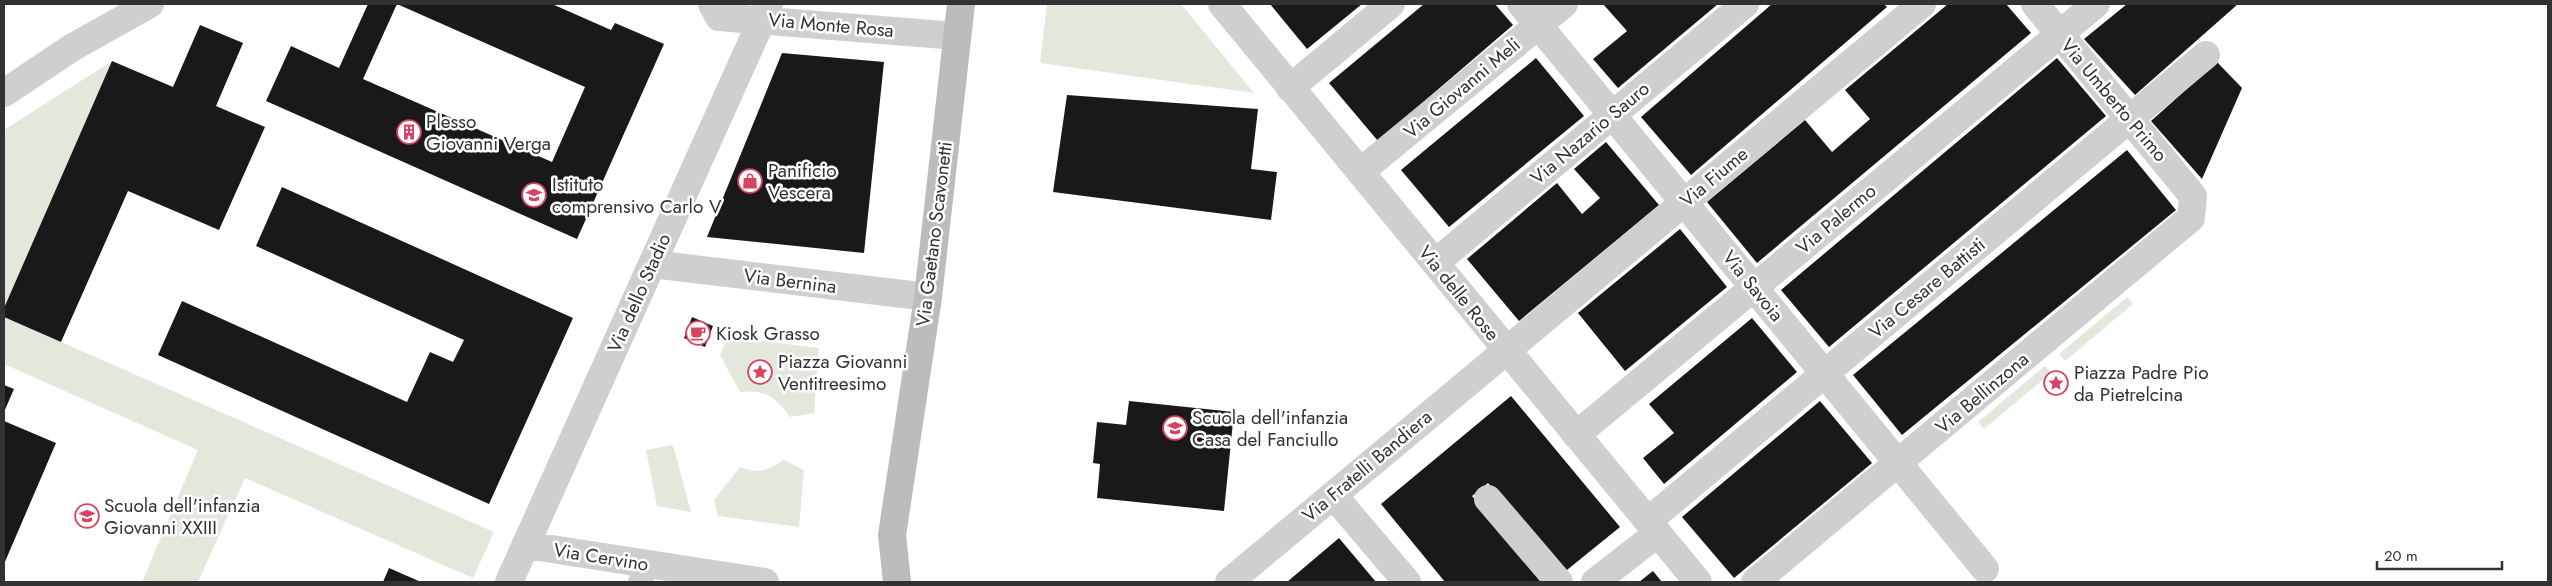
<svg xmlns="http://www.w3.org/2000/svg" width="2552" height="586" font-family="Jost,sans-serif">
	<rect width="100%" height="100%" fill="#fff"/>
	<path fill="#e3e8dc" d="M1047,4H1181L1254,93L1040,63Z
		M112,61L4,308V130Z
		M2127,297L2133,304L2065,361L2059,354Z
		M4,317L494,532L473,578L245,478L198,582H142L198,450L4,364Z
		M728,337L819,348L814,413L790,417C775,397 765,389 740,392L720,355Z
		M2045,366L2051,373L1984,429L1978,422Z
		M673,445L691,512L657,506L646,450Z
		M784,460L804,470L799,527L718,516L714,500L740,467C759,474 767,471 784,460Z"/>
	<path fill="#191919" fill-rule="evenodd" d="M368,4H552L611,30L615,23L664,44L577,239L266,101L291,46L339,68ZM397,4L585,87L552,162L363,79Z
		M1270,4H1362L1307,49Z
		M1424,4H1495L1513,25L1378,141L1329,83Z
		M1603,4H1718L1618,88L1593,59L1627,31Z
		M1772,4H1884L1887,7L1691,175L1641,117Z
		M1948,4H2006L2031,33L1757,263L1707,202L1805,120L1832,152L1870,119L1845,90Z
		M2127,4H2238L2135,95L2084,39Z
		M200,25L243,43L216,106L265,127L219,230L128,191L61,342L4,317V308L112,61L173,87Z
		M782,53L884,62L864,253L707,237Z
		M1536,58L1584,116L1449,227L1401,170Z
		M2057,58L2106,116L1829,347L1781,290Z
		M2217,62L2242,88L2202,179L2151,121Z
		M1067,95L1258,109L1251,169L1277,172L1271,220L1053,192Z
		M1606,142L1659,205L1519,321L1467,259L1557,183L1582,214L1600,198L1574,169Z
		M2127,150L2176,210L1902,435L1853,375Z
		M282,187L573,318L489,504L158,355L182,301L407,402L430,352L453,362L464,340L256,246Z
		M1680,229L1727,287L1625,371L1578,313Z
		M692,317L713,326L705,347L684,338Z
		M1752,318L1797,372L1664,484L1643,458L1674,433L1649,404Z
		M4,385L14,389L4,412Z
		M1511,396L1620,527L1562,574L1488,483L1472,496L1544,582H1445L1381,504Z
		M1129,401L1234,412L1224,511L1097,498L1100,464L1093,463L1097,422L1126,425Z
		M1820,401L1872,463L1734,578L1682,517Z
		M4,421L56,443L4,564Z
		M1339,538L1376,582H1287Z
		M389,568L421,582H383Z
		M1653,571L1662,582H1639Z"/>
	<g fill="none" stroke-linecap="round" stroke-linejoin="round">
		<path stroke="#cfcfcf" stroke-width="24" d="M640,582L648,564"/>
		<path stroke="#cfcfcf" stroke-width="28" d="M712,4L719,17L957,36
			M1222,4L1698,582
			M1521,4L1985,569
			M1290,88L1391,4
			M4,93L73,47L150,4
			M1360,172L1564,4
			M1435,263L1745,4
			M652,264L928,297
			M1576,435L2096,4
			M1333,495L1407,582
			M1488,499L1559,582
			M1648,521L2206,55
			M526,545L765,582
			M509,582L769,4
			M1229,582L1922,4
			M1595,582L1658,533
			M1755,582L2191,218L2193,196L2035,4"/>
		<path stroke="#bcbcbc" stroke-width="28" d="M897,582L892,535L928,297L961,4"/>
	</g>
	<defs>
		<g id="building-ring" transform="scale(1.25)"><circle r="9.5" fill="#fff" stroke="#d94361" stroke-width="1.5"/><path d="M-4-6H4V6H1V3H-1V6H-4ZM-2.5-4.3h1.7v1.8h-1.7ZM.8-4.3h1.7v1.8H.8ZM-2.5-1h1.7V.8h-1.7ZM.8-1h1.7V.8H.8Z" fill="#d94361"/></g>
		<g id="shop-ring" transform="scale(1.25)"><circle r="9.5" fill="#fff" stroke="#d94361" stroke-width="1.5"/><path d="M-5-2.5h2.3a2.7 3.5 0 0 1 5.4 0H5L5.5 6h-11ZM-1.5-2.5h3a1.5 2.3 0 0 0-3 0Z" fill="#d94361"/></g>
		<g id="school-ring" transform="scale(1.25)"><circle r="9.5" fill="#fff" stroke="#d94361" stroke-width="1.5"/><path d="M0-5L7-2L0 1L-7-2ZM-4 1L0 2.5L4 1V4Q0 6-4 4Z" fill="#d94361"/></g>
		<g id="cafe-ring" transform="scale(1.25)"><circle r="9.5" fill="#fff" stroke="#d94361" stroke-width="1.5"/><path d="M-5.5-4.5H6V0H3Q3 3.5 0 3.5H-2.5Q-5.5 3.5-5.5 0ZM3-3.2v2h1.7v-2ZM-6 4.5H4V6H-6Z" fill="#d94361"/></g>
		<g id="sight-ring" transform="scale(1.25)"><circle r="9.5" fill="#fff" stroke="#d94361" stroke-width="1.5"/><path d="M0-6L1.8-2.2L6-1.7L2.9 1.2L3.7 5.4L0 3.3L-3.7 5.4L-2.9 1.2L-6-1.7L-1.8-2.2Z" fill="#d94361"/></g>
	</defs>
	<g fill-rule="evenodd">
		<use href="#building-ring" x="409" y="132"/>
		<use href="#shop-ring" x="750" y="181"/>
		<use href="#school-ring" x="534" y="195"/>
		<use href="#cafe-ring" x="698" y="333"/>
		<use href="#sight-ring" x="760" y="372"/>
		<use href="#sight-ring" x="2056" y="383"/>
		<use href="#school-ring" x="1175" y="428"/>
		<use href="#school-ring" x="87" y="516"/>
	</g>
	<g text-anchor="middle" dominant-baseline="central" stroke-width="5" stroke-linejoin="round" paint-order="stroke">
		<g font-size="19" fill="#323232" stroke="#fff">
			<text transform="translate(831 25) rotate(5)">Via Monte Rosa</text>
			<text transform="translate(1462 88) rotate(-40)">Via Giovanni Meli</text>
			<text transform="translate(2114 100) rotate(50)">Via Umberto Primo</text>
			<text transform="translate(1590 133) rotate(-40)">Via Nazario Sauro</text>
			<text transform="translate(1714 177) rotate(-40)">Via Fiume</text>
			<text transform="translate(1836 219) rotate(-40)">Via Palermo</text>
			<text transform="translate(934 234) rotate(-83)">Via Gaetano Scavonetti</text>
			<text transform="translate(790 281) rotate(7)">Via Bernina</text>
			<text transform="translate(1753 286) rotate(51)">Via Savoia</text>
			<text transform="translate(1927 288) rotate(-40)">Via Cesare Battisti</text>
			<text transform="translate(639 293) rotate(-66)">Via dello Stadio</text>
			<text transform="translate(1459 293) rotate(51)">Via delle Rose</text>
			<text transform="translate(1982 393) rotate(-40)">Via Bellinzona</text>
			<text transform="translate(1367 466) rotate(-40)">Via Fratelli Bandiera</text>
			<text transform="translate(601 557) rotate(9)">Via Cervino</text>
		</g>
		<g font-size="19" fill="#323232" stroke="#fff" text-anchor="start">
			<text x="426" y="121">Plesso<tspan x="426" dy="22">Giovanni Verga</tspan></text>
			<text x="768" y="170">Panificio<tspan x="768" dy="22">Vescera</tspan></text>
			<text x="552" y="184">Istituto<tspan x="552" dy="22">comprensivo Carlo V</tspan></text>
			<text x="716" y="333">Kiosk Grasso</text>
			<text x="778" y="361">Piazza Giovanni<tspan x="778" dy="22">Ventitreesimo</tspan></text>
			<text x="2074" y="372">Piazza Padre Pio<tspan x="2074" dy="22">da Pietrelcina</tspan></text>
			<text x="1192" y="417">Scuola dell'infanzia<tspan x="1192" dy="22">Casa del Fanciullo</tspan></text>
			<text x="104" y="505">Scuola dell'infanzia<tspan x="104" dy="22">Giovanni XXIII</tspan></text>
		</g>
	</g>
	<rect width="2552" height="586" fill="none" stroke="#323232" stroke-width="10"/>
	<path d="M2377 561v8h125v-8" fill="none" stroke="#323232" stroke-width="2.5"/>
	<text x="2384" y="561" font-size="15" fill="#323232" stroke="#ffffff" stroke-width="4" paint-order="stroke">20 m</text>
</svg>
